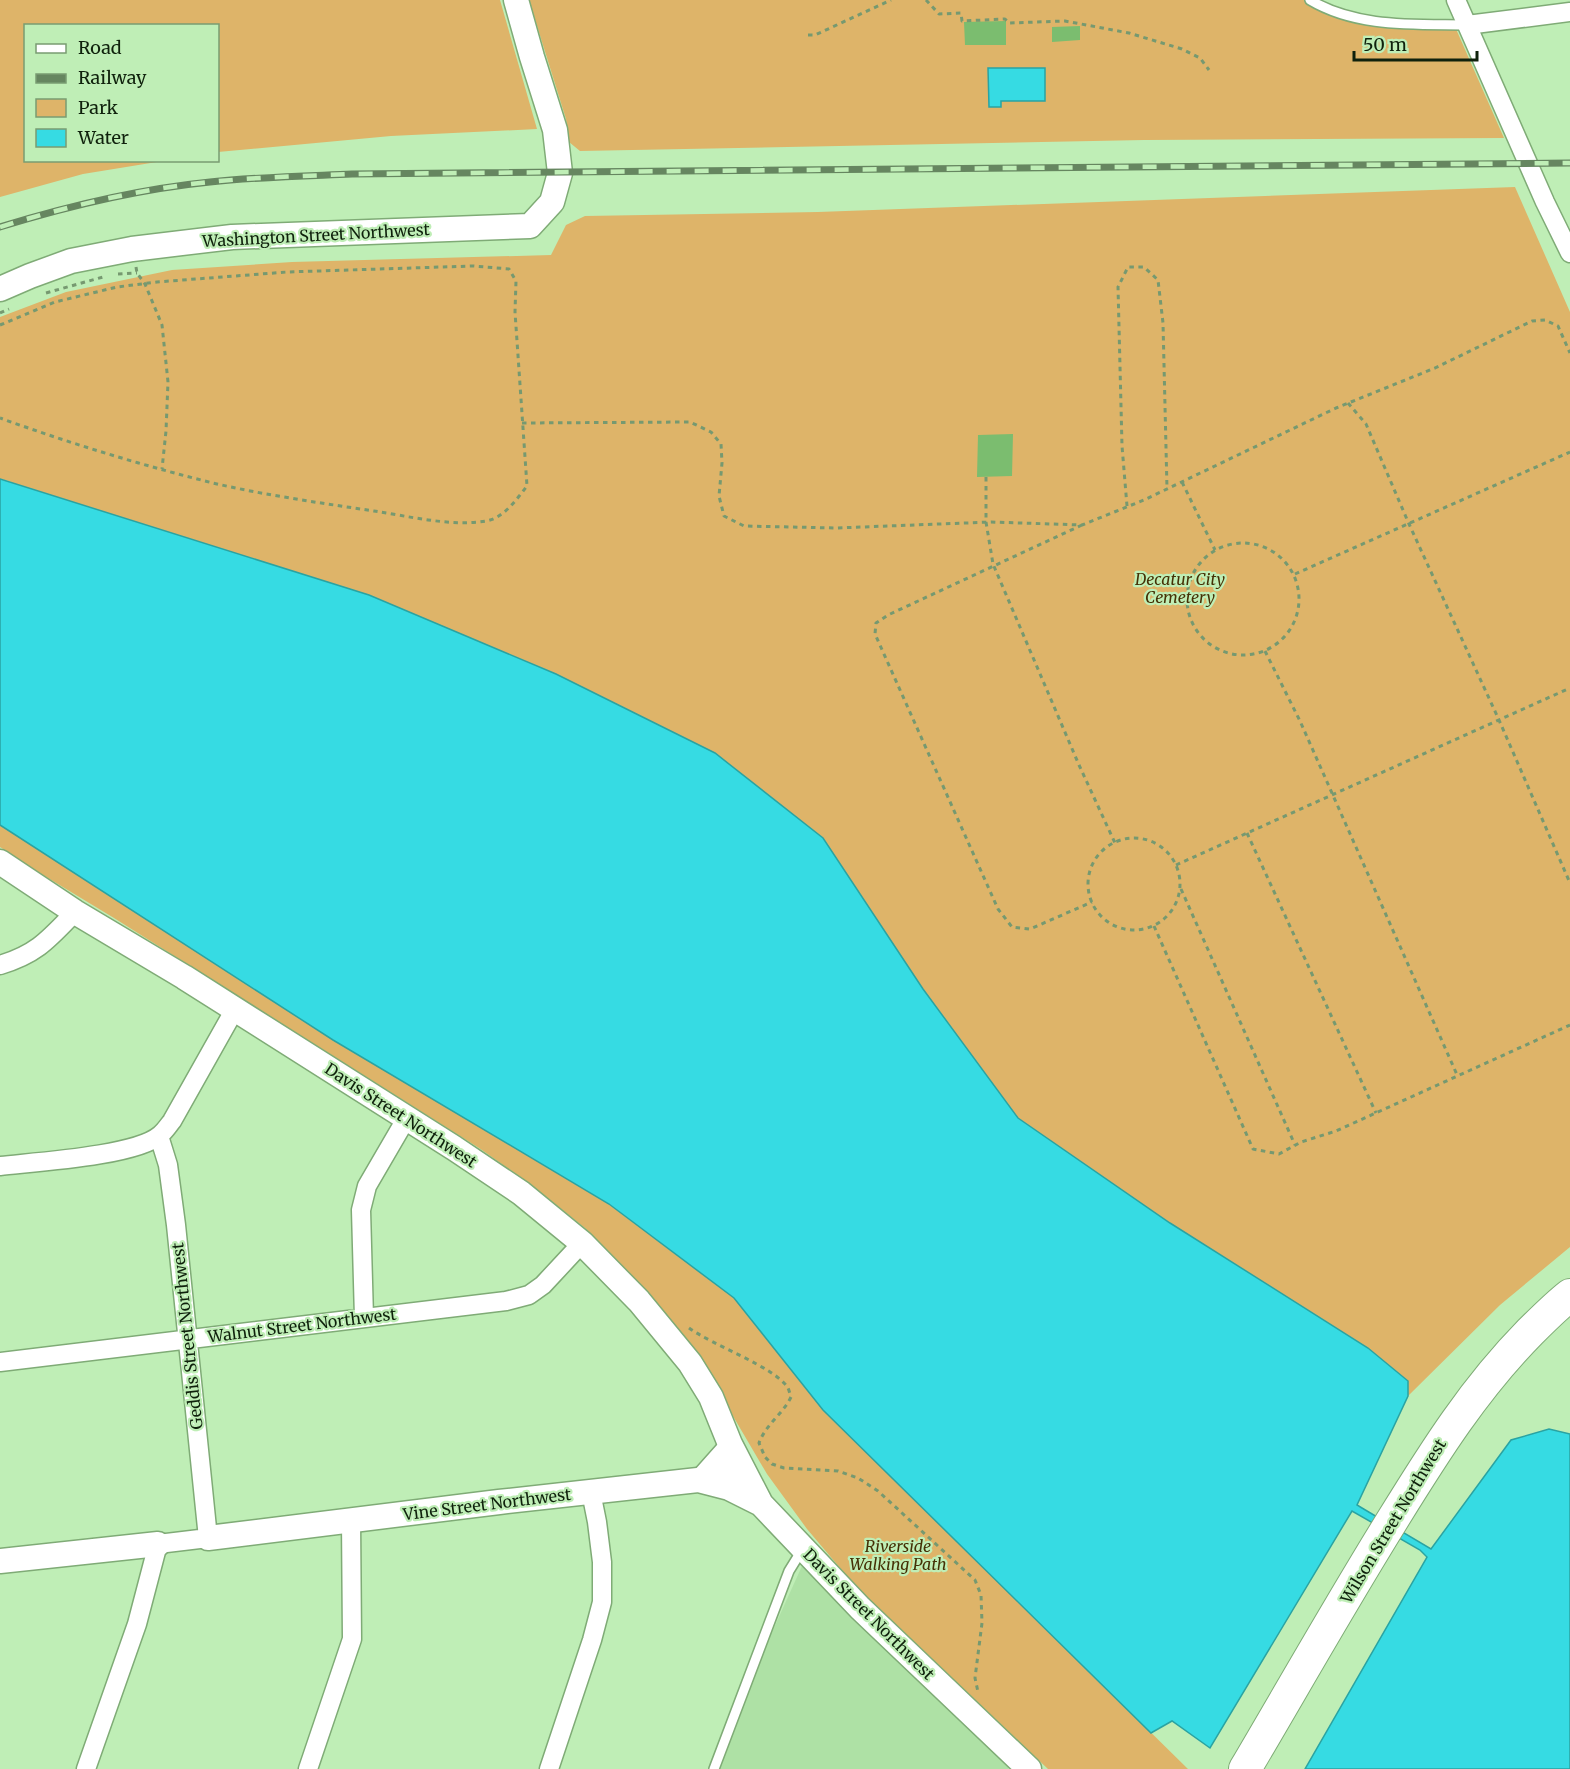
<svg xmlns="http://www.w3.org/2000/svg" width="1570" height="1769" font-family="Merriweather,serif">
	<rect width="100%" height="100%" fill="#bfeeb6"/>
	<path fill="#aee1a5" d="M802,1566L1009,1767L1008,1769H710Z"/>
	<path fill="#deb469" d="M0,0H500L537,129L391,136L218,152V26H26V160L163,161L83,174L0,197Z
		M529,0H1305L1308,3C1319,9 1331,16 1343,19C1379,30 1419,30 1456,29L1504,138L1144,140L580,151L569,142L566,119Z
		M1515,187L1570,312V1247L1500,1305L1408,1396V1381L1368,1348L1170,1223L1018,1118L923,989L9,481L0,479V317L66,292L172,270L292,262L551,255L566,225L585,216L818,212Z
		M0,825L609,1204L734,1298L823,1410L1188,1769H1048L857,1588L807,1529L767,1474L713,1382L665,1317L615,1258L585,1228L529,1183L479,1148L114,918L38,872L0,847Z"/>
	<path fill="#36dbe3" stroke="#2aa3a2" stroke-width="1.5" d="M988,68H1045V101H1001V107H989Z
		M0,479L369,595L556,674L715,753L823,838L923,989L1018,1118L1170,1223L1368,1348L1408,1381V1396L1357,1505L1362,1508L1431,1549L1511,1440L1549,1429L1570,1434V1769H1305L1427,1557L1420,1550L1352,1511L1210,1748L1172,1721L1151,1733L823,1410L734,1298L609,1204L333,1040L0,825Z"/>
	<path fill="#7bbd6f" d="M1006,21V45H965L964,22Z
		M1080,26V40L1052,42V27Z
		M1013,434L1012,476L977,477L978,435Z"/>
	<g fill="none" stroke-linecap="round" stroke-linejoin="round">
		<g stroke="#7fab76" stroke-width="12">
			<path id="service" d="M1310,0C1357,28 1414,24 1467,25
				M714,1769L789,1571L802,1550"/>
		</g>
		<g stroke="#7fab76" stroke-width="21">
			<path id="minor" d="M1456,0L1545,202L1570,253
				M1467,25L1570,12
				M0,965C37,954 49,939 75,912
				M0,1166C35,1162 136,1156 160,1135C165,1131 168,1126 172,1121L235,1009
				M364,1318L361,1210L367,1186L406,1119
				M0,1362L506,1301L529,1295L543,1285L582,1243
				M699,1479L742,1465
				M698,1480L730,1444
				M86,1769L137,1624L158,1544L208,1538L176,1225L168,1165L159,1136
				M308,1769L352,1639L351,1520
				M549,1769L592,1640L602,1602V1562L597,1522L591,1492"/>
		</g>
		<g stroke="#7fab76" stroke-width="27">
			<path id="tertiary" d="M0,289L30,276L71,261L132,249L232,237L530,226L552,202L560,173L555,130L532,57L516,0
				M0,862L75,912L184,977L454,1148L521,1193L582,1243L639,1301L690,1363L711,1397L730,1444L761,1504L860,1608L1029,1769
				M208,1538L499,1502L698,1480L729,1488L761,1504
				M0,1561L158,1544"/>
		</g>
		<g stroke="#7fab76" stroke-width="34">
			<path id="trunk" d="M1245,1769C1294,1686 1342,1601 1393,1519C1435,1451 1474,1389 1530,1332C1543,1319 1556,1306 1570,1295"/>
		</g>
		<path stroke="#769970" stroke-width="3" stroke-dasharray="4.5 4.5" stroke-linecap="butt" d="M926,0L939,14L961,13L962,21L1005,19L1009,23L1065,21L1129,33L1182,49L1200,58L1209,70
			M808,35H815L891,0
			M136,267L137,273L145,284L162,325L168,382L166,431L162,469
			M118,274L137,273
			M46,293L103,277
			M0,313L9,309
			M0,325L55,302L117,287L157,282L287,272L473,266L509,269L516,281L515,312L527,486C516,500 504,518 486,521C451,527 408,516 374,511C321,503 264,495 213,483C141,465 69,443 0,418
			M1348,403L1366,424L1409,524L1499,720L1570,883
			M522,423L690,422L711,432L721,444L722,463L719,496L724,516L744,526L836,528L991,522L1082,525L1144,500L1336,408L1435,368L1532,321L1545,320L1558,326L1570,353
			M986,477V522L993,564L1079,765L1115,843
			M1182,482L1215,550
			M1127,506L1122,446L1118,287L1128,267H1144L1158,280L1163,323L1167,489
			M1082,525L888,615L876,623L875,634L998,909L1012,927L1030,929L1092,902
			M1187 599a56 56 0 1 1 112 0a56 56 0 1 1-112 0Z
			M1295,574L1570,452
			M1265,651L1300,721L1458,1077
			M1247,833L1376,1113
			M1088 884a46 46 0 1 1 92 0a46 46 0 1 1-92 0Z
			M1176,865L1570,688
			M1181,889L1295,1145
			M1154,926L1253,1149L1279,1154L1301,1142L1336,1131L1570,1025
			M689,1328C712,1345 775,1367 788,1388C789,1390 790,1394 791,1397C783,1414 766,1424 759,1443L765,1457L772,1464L784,1468L838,1471L858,1478L878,1491L975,1580L981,1595L982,1623L975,1678L978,1692"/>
		<use href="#service" stroke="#fff" stroke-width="9"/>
		<use href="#minor" stroke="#fff" stroke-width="18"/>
		<use href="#tertiary" stroke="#fff" stroke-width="24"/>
		<use href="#trunk" stroke="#fff" stroke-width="32"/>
		<g stroke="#668660" stroke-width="7">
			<path id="rail" d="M0,227C68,206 139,189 210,182C257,177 305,176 352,174L1570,163"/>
		</g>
		<use href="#rail" stroke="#bfeeb6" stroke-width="4.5" stroke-dasharray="14" stroke-linecap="butt"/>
	</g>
	<g text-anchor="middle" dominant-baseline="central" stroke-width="4.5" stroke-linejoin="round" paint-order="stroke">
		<g font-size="16" fill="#0f210c" stroke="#bfeeb6">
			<text transform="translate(316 235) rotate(-3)">Washington Street Northwest</text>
			<text transform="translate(401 1115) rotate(33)">Davis Street Northwest</text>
			<text transform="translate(302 1325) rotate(-7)">Walnut Street Northwest</text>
			<text transform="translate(187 1336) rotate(-96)">Geddis Street Northwest</text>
			<text transform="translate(487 1504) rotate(-7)">Vine Street Northwest</text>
			<text transform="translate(1393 1521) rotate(-59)">Wilson Street Northwest</text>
			<text transform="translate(869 1614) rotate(45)">Davis Street Northwest</text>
		</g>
		<g font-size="16" font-style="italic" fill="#453005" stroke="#bfeeb6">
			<text x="1180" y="579">Decatur City<tspan x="1180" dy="18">Cemetery</tspan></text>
			<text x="898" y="1546">Riverside<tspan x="898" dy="18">Walking Path</tspan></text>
		</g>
	</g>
	<rect x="24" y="24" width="195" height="138" fill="#bfeeb6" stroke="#799c72" stroke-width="1.5"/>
	<rect x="36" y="44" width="30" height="9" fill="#ffffff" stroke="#799c72" stroke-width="1.5"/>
	<text x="78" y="54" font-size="18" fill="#0f210c">Road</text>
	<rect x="36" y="74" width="30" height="9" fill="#668660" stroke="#799c72" stroke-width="1.5"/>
	<text x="78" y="84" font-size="18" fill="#0f210c">Railway</text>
	<rect x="36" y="99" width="30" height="18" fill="#deb469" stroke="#799c72" stroke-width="1.5"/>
	<text x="78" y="114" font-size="18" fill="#0f210c">Park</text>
	<rect x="36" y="129" width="30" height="18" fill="#36dbe3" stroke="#799c72" stroke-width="1.5"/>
	<text x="78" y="144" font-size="18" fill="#0f210c">Water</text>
	<path d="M1354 51v9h123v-9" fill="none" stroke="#0f210c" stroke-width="3"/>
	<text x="1363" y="51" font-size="18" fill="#0f210c" stroke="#bfeeb6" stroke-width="4.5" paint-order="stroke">50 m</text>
</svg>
